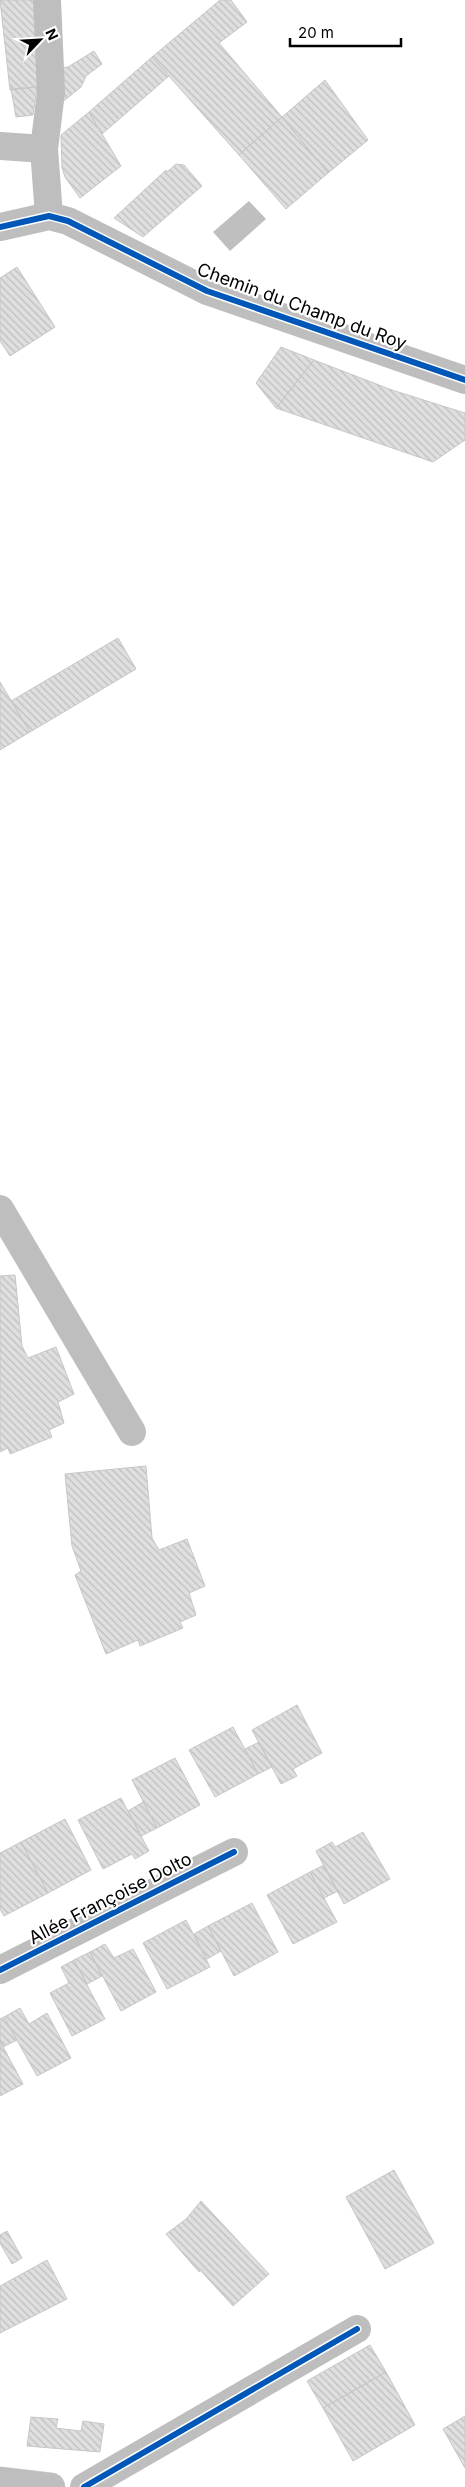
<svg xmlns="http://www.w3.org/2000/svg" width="465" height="2487" font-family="Inter,sans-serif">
	<defs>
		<pattern id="building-back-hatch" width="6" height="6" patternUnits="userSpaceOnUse" patternTransform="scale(1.25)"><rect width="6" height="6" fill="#dfdfdf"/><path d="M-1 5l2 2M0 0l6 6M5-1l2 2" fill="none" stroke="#bebebe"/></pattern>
	</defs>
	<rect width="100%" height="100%" fill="#fff"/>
	<path fill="#bfbfbf" d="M249,201L266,219L230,251L213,232Z"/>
	<path fill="url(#building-back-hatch)" stroke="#c7c7c7" d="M0,0H35L37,87L10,90Z
		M220,0H231L247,22L219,43L282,117L239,155L152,57Z
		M94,51L102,64L86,76L81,87L60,104L61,68L68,67Z
		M152,57L169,76L102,134L89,112Z
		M325,80L368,140L328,173L282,117Z
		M37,87L33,115L16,117L11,89Z
		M89,112L121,166L80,198L65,177L62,168L61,135Z
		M282,117L328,173L286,209L239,155Z
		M176,164L184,165L202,186L143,237L114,218L166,170L167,172Z
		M17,267L55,327L10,356L0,341V278Z
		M281,347L314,360L276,408L256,383Z
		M314,360L392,390L465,413V440L433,462L276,408Z
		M118,638L136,669L30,732L11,701Z
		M0,682L30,732L0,750Z
		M15,1275L22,1346L28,1358L56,1347L74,1394L58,1402L64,1423L49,1430L52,1437L10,1454L8,1448L0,1452V1276Z
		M146,1466L152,1538L159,1550L187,1539L205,1586L189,1593L196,1615L180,1622L183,1628L140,1646L138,1640L106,1654L75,1575L81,1571L72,1546L65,1474Z
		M297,1705L322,1753L293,1769L297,1776L281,1784L252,1730Z
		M233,1727L258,1774L215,1797L189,1750Z
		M259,1742L272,1767L258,1774L245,1749Z
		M175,1758L200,1805L157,1828L132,1780Z
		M121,1798L149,1851L135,1859L132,1854L103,1869L78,1820Z
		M143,1802L157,1828L141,1836L128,1811Z
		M65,1819L91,1870L48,1893L21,1842Z
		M363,1832L390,1879L344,1904L316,1851L332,1842L335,1847Z
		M21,1842L48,1893L4,1916L0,1909V1853Z
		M324,1865L338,1891L324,1898L310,1872Z
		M310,1872L337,1922L293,1944L267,1895Z
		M252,1903L278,1952L234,1976L208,1926Z
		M186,1920L210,1967L167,1989L143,1943Z
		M208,1926L221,1951L207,1959L194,1934Z
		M105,1944L114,1958L133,1949L156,1992L121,2011L90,1952Z
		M90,1952L102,1976L87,1984L74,1960Z
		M74,1960L105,2019L72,2036L50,1993L69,1983L61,1967Z
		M20,2008L29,2024L47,2013L71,2058L37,2076L4,2017Z
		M4,2017L17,2040L3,2047L0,2041V2019Z
		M0,2041L23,2084L0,2096Z
		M394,2170L434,2243L385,2269L346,2197Z
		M201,2201L269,2274L233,2306L200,2270L199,2272L166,2234L186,2219Z
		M7,2231L22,2258L12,2264L0,2243V2235Z
		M47,2260L67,2299L0,2333V2286Z
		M370,2345L386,2372L323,2408L307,2381Z
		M386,2372L415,2425L353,2461L323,2408Z
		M465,2416V2468L443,2429Z
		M31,2417L58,2419L56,2428L81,2431L83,2421L104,2424L100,2452L27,2446Z"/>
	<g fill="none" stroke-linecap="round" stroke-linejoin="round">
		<g stroke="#dbdbdb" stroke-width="29">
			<path id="major" d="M0,2481L51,2487"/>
		</g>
		<path stroke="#bebebe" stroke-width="28" d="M47,0L51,92L44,149L49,216
			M0,146L44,149
			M0,227L49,216L68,221L207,291L465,380
			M0,1209L132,1432
			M0,1970L234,1852
			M84,2487L357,2329"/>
		<use href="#major" stroke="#bebebe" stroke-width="28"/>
		<g stroke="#fff" stroke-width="9">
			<path id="cycleway" d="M0,227L49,216L68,221L207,291L465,380
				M0,1970L234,1852
				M84,2487L357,2329"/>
		</g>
		<use href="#cycleway" stroke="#0057b8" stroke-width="6"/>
	</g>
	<g text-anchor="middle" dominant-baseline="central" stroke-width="4.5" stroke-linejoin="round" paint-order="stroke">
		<g font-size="18" fill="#000" stroke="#fff">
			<text transform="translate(302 306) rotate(20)">Chemin du Champ du Roy</text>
			<text transform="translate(110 1898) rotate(-27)">Allée Françoise Dolto</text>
		</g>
	</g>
	<g transform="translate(40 40) rotate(65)" stroke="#ffffff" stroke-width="4" paint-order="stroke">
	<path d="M0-4L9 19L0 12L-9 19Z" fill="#000000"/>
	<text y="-8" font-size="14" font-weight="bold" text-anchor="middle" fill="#000000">N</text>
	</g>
	<path d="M290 38v8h111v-8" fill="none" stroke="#000000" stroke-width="2.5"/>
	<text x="298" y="38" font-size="15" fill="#000000" stroke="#ffffff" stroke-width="4" paint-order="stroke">20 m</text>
</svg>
